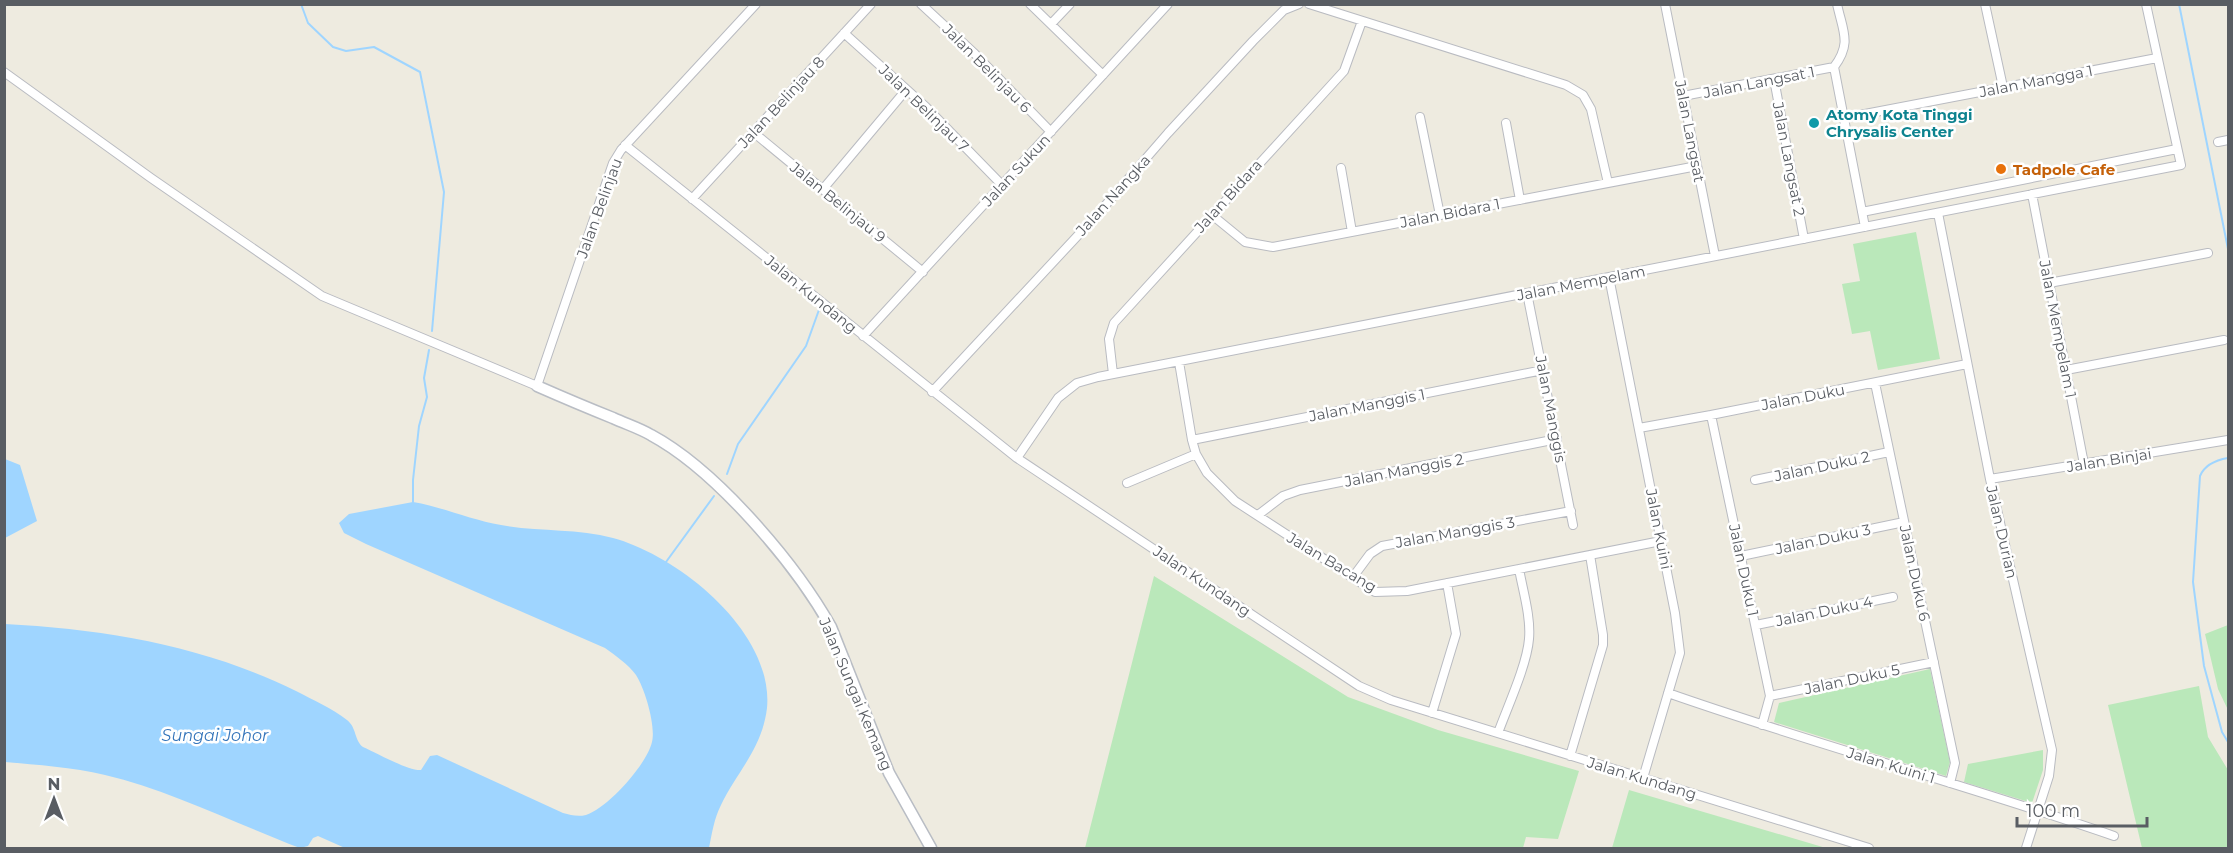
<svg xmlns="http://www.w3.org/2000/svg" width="2233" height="853" font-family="Montserrat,sans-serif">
	<rect width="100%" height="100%" fill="#eeebe0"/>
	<path fill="#bae8ba" d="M1916,232L1940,359L1878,370L1870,331L1852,334L1842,284L1860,281L1853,244Z
		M1154,576L1348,697L1438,730L1579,771L1558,839L1526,837L1523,848H1085Z
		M2228,625V710L2218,689L2205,634Z
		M1930,669L1950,762L1946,776L1774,722L1779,703Z
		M2199,686L2208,737L2228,770V848H2142L2108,705Z
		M2043,750V770L2032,803L1964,782L1968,764Z
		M1629,790L1826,848H1612Z"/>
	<path fill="#9fd5ff" d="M5,459L20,465L37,521L5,538Z
		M413,502C443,507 471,520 501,525C538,532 576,528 613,538C679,556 774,632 767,708C762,749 738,770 721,805C714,819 712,833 709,848H345L318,836L313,838L308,846L300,848C237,824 169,790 105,775C72,767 38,765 5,762V624C105,629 205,646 296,691C313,700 332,708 347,720C357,728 354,740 363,747C377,753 408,771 421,770L430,756L437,755L563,813C571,815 577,817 586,815C608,808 647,764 652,742C656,726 645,689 636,675C628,664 616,656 605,648L366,544L344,533L339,523L349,514Z"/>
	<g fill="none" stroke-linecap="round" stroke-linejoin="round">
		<path stroke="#9fd5ff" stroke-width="2" d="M301,4L308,23L333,47L346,51L374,47L420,72L444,192L432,331
			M2179,4L2228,249
			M2228,458C2216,460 2205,464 2200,476L2193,582L2204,666L2222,732L2228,742
			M727,474L738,444L806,346L820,307
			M413,502V480L419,426L427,397L424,378L429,350
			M666,562L714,496"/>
		<g stroke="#b9bbc1" stroke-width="10">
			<path id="street" d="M921,4L975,54L1051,132
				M1030,4L1103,75
				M1309,4L1566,85L1583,95L1591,109L1608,183
				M1665,4L1715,256
				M1837,4C1843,32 1852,43 1834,67L1865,227
				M1985,4L2003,87
				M1051,24L1070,4
				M844,33L926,107L1002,185
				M4,72L151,178L322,296L537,386L613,163L621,150L756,4
				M1774,79L1804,239
				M1683,96L1834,67
				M1420,117L1440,215
				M1844,118L2157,58
				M1506,123L1520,200
				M753,132L923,272
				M2218,142L2228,140
				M625,145L1017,458L1359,686L1391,700L1869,848
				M1341,168L1352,232
				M823,189L906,90
				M2032,194L2084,464
				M692,199L871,4
				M1862,212L2177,149
				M1938,213L1990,479L2052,750L2049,776L2026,848
				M1212,215L1245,242L1273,247L1697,166
				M1609,277L1675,613L1680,653L1643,778
				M2049,283L2208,253
				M1527,293L1573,525
				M863,336L1168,4
				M1179,362L1192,440L1196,454L1207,473L1235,501L1375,592L1407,591L1661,541
				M2066,370L2224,340
				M1113,374L1109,339L1114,323L1344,71L1362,21
				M1875,383L1955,763L1950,783
				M932,392L1096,216L1168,133L1253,41L1284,10L1299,4
				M1711,415L1770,696L1762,725
				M1639,428L1711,415L1967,364
				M1192,440L1543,370
				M1017,458L1058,398L1077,383L1098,377L2181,165L2146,4
				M1990,479L2228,440
				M1755,480L1889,452
				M1127,483L1196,454
				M1258,515L1283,496L1300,490L1557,439
				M1741,556L1904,522
				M1353,577L1370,554L1382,546L1571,511
				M1756,625L1893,597
				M1668,693C1816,745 1967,785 2114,836
				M1770,696L1934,662
				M1432,713L1456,634L1447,583
				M1498,733C1507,708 1527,665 1529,639C1531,617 1523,591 1519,569
				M1570,756L1603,645V635L1590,555"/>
		</g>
		<g stroke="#b9bdc4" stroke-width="13">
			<path id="secondary" d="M537,386C562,397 588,408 613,418C626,424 639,428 651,435C716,470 795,563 831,627L889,773L931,848"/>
		</g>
		<use href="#street" stroke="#fff" stroke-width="8"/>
		<use href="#secondary" stroke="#fff" stroke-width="10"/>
	</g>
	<circle fill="#0f9aa8" stroke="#fff" stroke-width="2" cx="1814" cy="123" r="6"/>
	<circle fill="#e8710a" stroke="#fff" stroke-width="2" cx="2001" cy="169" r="6"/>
	<g text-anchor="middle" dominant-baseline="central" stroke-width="5" stroke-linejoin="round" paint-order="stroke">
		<g font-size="15" fill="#595d63" stroke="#fff">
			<text transform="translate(987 68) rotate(45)">Jalan Belinjau 6</text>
			<text transform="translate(2036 81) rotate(-11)">Jalan Mangga 1</text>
			<text transform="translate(1759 82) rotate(-11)">Jalan Langsat 1</text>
			<text transform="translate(781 102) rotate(-47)">Jalan Belinjau 8</text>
			<text transform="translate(924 108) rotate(44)">Jalan Belinjau 7</text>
			<text transform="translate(1690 131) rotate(79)">Jalan Langsat</text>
			<text transform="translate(1789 159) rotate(79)">Jalan Langsat 2</text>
			<text transform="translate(1016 170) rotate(-47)">Jalan Sukun</text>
			<text transform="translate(1113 195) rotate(-48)">Jalan Nangka</text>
			<text transform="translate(1228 196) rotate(-48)">Jalan Bidara</text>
			<text transform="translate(838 202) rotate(39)">Jalan Belinjau 9</text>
			<text transform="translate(599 208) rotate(-70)">Jalan Belinjau</text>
			<text transform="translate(1450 213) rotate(-11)">Jalan Bidara 1</text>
			<text transform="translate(1581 283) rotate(-11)">Jalan Mempelam</text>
			<text transform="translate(811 294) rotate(39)">Jalan Kundang</text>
			<text transform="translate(2058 329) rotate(79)">Jalan Mempelam 1</text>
			<text transform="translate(1803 397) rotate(-11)">Jalan Duku</text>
			<text transform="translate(1367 405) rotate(-11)">Jalan Manggis 1</text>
			<text transform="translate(1551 409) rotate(79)">Jalan Manggis</text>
			<text transform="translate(2109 460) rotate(-9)">Jalan Binjai</text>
			<text transform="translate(1822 466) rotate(-12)">Jalan Duku 2</text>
			<text transform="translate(1404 470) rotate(-11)">Jalan Manggis 2</text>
			<text transform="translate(1659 529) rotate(79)">Jalan Kuini</text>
			<text transform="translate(1455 532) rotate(-10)">Jalan Manggis 3</text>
			<text transform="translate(2002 532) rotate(77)">Jalan Durian</text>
			<text transform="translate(1823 539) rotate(-12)">Jalan Duku 3</text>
			<text transform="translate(1332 562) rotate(31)">Jalan Bacang</text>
			<text transform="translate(1744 570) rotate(78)">Jalan Duku 1</text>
			<text transform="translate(1915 573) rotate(78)">Jalan Duku 6</text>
			<text transform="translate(1202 581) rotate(34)">Jalan Kundang</text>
			<text transform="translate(1824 611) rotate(-12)">Jalan Duku 4</text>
			<text transform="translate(1852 679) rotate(-12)">Jalan Duku 5</text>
			<text transform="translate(856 694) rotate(67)">Jalan Sungai Kemang</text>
			<text transform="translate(1891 765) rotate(17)">Jalan Kuini 1</text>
			<text transform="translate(1642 778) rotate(17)">Jalan Kundang</text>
		</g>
		<g font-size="15" font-weight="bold" fill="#0d838f" stroke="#fff" text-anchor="start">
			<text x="1826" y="114">Atomy Kota Tinggi<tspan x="1826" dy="17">Chrysalis Center</tspan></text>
		</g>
		<g font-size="15" font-weight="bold" fill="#c56008" stroke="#fff" text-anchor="start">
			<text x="2013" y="169">Tadpole Cafe</text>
		</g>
		<g font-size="16" font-style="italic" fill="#3374ba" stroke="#fff">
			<text x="215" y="735">Sungai Johor</text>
		</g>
	</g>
	<rect width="2233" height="853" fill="none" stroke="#595d63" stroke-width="12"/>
	<g transform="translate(54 799)" stroke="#ffffff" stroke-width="4.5" paint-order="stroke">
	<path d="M0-4.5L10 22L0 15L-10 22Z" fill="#595d63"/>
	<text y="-9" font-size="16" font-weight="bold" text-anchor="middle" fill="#595d63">N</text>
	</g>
	<path d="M2017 817v9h130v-9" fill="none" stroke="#595d63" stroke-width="3"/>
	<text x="2026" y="817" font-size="18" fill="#595d63" stroke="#ffffff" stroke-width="4.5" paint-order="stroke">100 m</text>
</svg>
